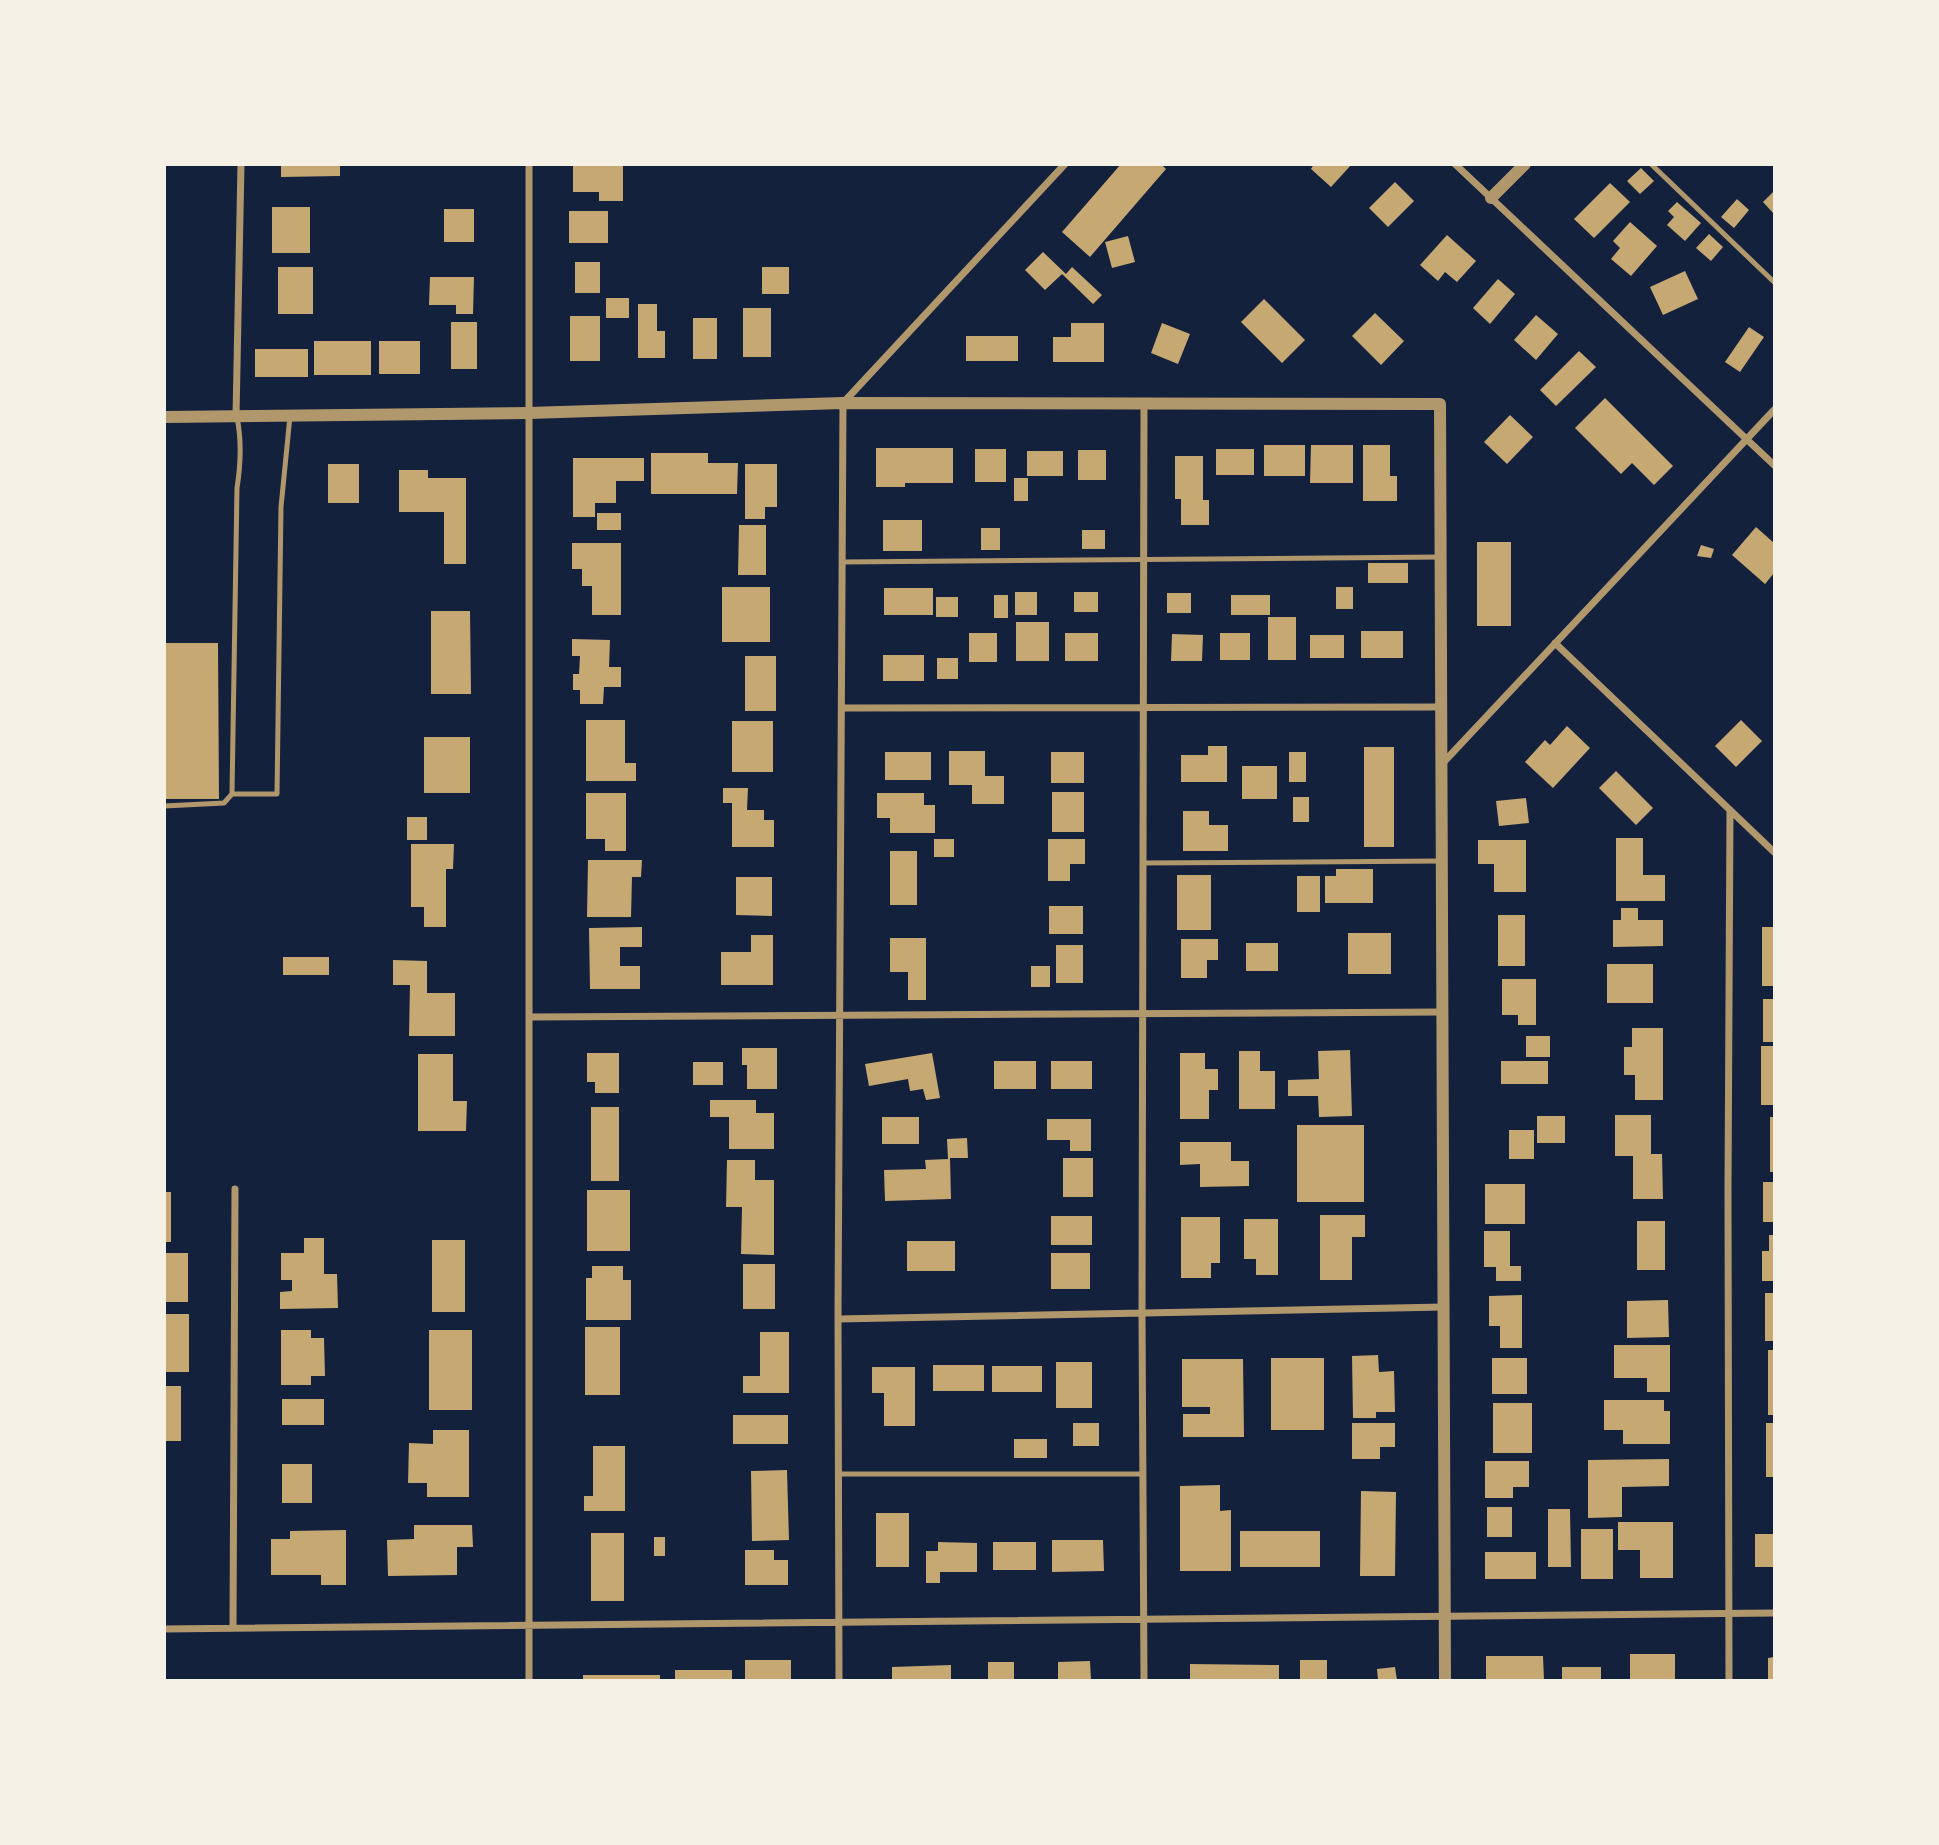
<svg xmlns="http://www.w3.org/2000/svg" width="1939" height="1845" font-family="Raleway,sans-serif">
	<rect width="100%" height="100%" fill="#14213d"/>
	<path fill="#c6a872" d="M281,164H340V176L281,177Z
		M573,164H623V201H599V192H573Z
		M1121,164H1161L1166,169L1090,257L1062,232Z
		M1314,164H1352L1331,187L1311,169Z
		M1641,168L1654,181L1640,194L1627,181Z
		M1395,182L1414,201L1388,227L1369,208Z
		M1610,183L1630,202L1594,238L1574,219Z
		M1774,191V214L1763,202Z
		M1737,199L1749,210L1734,228L1721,217Z
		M1677,202L1701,223L1685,241L1667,225L1674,217L1668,211Z
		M272,207H310V253H272Z
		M444,209H474V242H444Z
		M569,211H608V243H569Z
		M1630,222L1657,246L1631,276L1611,259L1620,248L1613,241Z
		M1709,234L1723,247L1711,261L1696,248Z
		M1447,235L1476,261L1457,282L1445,272L1438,281L1420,265Z
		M1128,236L1135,262L1112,268L1105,242Z
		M1043,252L1066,274L1072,267L1102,295L1093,304L1062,274L1045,290L1025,270Z
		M575,262H600V293H575Z
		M278,267H313V314H278Z
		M762,267H789V294H762Z
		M1685,271L1698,299L1663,315L1650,287Z
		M430,277H474L473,314H456V305H429Z
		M1498,279L1515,294L1490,324L1473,308Z
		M606,298H629V318H606Z
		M1264,299L1305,340L1282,363L1241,322Z
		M638,304H657V331H665V358H638Z
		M743,308H771V357H743Z
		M1375,313L1404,341L1381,365L1352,336Z
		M1536,315L1558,334L1536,360L1514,340Z
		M570,316H600V361H570Z
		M693,318H717V359H693Z
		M451,322H477V369H451Z
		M1071,323H1104V362H1053V337H1071Z
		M1162,323L1190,334L1178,364L1151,353Z
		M1749,327L1764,337L1740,372L1725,362Z
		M966,336H1018V361H966Z
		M314,341H371V375H314Z
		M379,341H420V374H379Z
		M255,349H308V377H255Z
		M1579,351L1596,367L1556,406L1540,390Z
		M1605,398L1673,466L1654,485L1632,463L1621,474L1575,428Z
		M1510,415L1533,437L1507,464L1484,442Z
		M1264,445H1305V476H1264Z
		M1311,445H1353V483H1310Z
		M1363,445H1390V476H1397V501H1363Z
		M876,448H953V483H905V487H876Z
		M975,449H1006V482H975Z
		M1216,449H1254V475H1216Z
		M1078,450H1106V480H1078Z
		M1027,451H1063V476H1027Z
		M651,453H708V463H738L737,494H651Z
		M1175,456H1203V500H1209V525H1181V499H1175Z
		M573,458H644V481H616V503H595V517H573Z
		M328,464H359V503H328Z
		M745,464H777V507H765V519H745Z
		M399,470H428V478H466V564H444V512H399Z
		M1014,478H1028V501H1014Z
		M597,513H621V530H597Z
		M883,520H922V551H883Z
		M739,525H766V575H738Z
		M1756,527L1774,543V573L1765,584L1732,555Z
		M981,528H1000V550H981Z
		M1082,530H1105V549H1082Z
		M1477,542H1511V626H1477Z
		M572,543H621V615H592V586H582V569H572Z
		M1701,545L1714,549L1711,558L1697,556Z
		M1368,563H1408V583H1368Z
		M722,587H770V642H722Z
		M1336,587H1353V609H1336Z
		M884,588H933V615H884Z
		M1015,592H1037V615H1015Z
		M1074,592H1098V612H1074Z
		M1167,593H1191V613H1167Z
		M994,595H1008V618H994Z
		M1231,595H1270V615H1231Z
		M936,597H958V617H936Z
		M431,611H470L471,694H431Z
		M1268,617H1296V660H1268Z
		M1016,622H1049V661H1016Z
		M1361,631H1403V658H1361Z
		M969,633H997V662H969Z
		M1065,633H1098V661H1065Z
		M1220,633H1250V660H1220Z
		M1172,634L1203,635L1202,661H1171Z
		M1310,635H1344V658H1310Z
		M572,639L610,640L609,667H621V687H604L603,704H580V690H573V674H579L580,656H572Z
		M164,643H218L219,799H164Z
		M883,655H924V681H883Z
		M745,656H776V711H745Z
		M937,658H958V679H937Z
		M586,720H625V763H636V781H586Z
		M1741,720L1762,741L1736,767L1715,746Z
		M732,721H773V772H732Z
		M1567,726L1590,748L1553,788L1525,762L1545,740L1550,745Z
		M424,737H470V793H424Z
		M1208,746H1227V782H1181V755H1208Z
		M1364,747H1394V847H1364Z
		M949,751H985V776H1004V804H972V785H949Z
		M885,752H931V780H885Z
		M1051,752H1084V783H1051Z
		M1289,752H1306V782H1289Z
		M1242,766H1277V799H1242Z
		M1616,771L1653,808L1636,825L1599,788Z
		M723,788H748L747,810H764V820H774V847H732V803H723Z
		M1052,792H1084V832H1052Z
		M586,793H626V851H605V839H586Z
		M877,793H924V805H935V833H890V818H877Z
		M1293,797H1309V822H1293Z
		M1526,798L1529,823L1499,826L1496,801Z
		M1183,811H1209V825H1228V851H1183Z
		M407,817H427V840H407Z
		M1616,838H1643V875H1665V901H1616Z
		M934,839H954V857H934Z
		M1048,839H1085V864H1070V881H1048Z
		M1478,840H1526V892H1494V864H1478Z
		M411,844H454L453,869H446V927H424V907H411Z
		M890,851H917V905H890Z
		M588,860H642L641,877H632L631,917H587Z
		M1336,869H1373V903H1325V876H1336Z
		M1177,875H1211V930H1177Z
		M1297,876H1320V912H1297Z
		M736,877H772V916L736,915Z
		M1049,906H1083V934H1049Z
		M1621,908H1638V920H1663V946L1613,947V920H1621Z
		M1498,915H1525V966H1498Z
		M642,927V947H620V966H640V989H590L589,928Z
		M1762,927H1774V986H1762Z
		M1348,933H1391V974H1348Z
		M751,935H773V985H721V952H751Z
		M890,938H926V1000H908V972H890Z
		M1181,939H1218V960H1207V978H1181Z
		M1246,943H1278V971H1246Z
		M1056,945H1083V983H1056Z
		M283,957H329V975H283Z
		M393,960L427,961V993H455V1036H409L410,985H393Z
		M1607,964H1653V1003H1607Z
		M1031,966H1050V987H1031Z
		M1502,979H1536V1025H1518V1015H1502Z
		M1763,999H1774V1042H1763Z
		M1632,1028H1663V1100H1635V1075H1624V1047H1632Z
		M1526,1036H1550V1057H1526Z
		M1761,1046H1774V1105H1761Z
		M742,1048H777V1089H747V1065H742Z
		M1350,1050L1352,1116L1319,1117L1318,1096H1288V1080L1319,1079L1318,1051Z
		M1239,1051H1260V1071H1275V1109H1239Z
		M587,1053H619V1093H595V1082H587Z
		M932,1053L940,1098L926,1100L923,1089L910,1091L908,1079L869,1086L865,1064Z
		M1180,1053H1205V1069H1218V1090H1209V1119H1180Z
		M418,1054H453V1101H467L466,1131H418Z
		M994,1061H1036V1089H994Z
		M1051,1061H1092V1089H1051Z
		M1501,1061H1548V1084H1501Z
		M693,1062H723V1085H693Z
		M710,1100H756V1113H774V1149H729V1117H710Z
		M591,1107H619V1181H591Z
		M1615,1115H1651V1154H1662L1663,1199H1633V1156H1615Z
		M1537,1116H1565V1143H1537Z
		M882,1117H919V1144H882Z
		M1770,1117H1774V1172H1770Z
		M1047,1119H1091V1151H1070V1140H1047Z
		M1297,1125H1364V1202H1297Z
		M1509,1130H1534V1159H1509Z
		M967,1138L968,1158H950L951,1199L885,1201L884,1170L926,1169L925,1160L948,1159L947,1139Z
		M1180,1142H1231V1161H1249V1186L1200,1187V1164L1180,1165Z
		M1063,1158H1093V1197H1063Z
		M727,1160H755V1180H774V1255L741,1254L742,1207H726Z
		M1763,1182H1774V1222H1763Z
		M1485,1184H1525V1224H1485Z
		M587,1190H630V1251H587Z
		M164,1192H171V1242H164Z
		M1320,1215H1365V1237H1352V1280H1320Z
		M1051,1216H1092V1245H1051Z
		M1181,1217H1220V1263H1211V1278H1181Z
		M1244,1219H1278V1275H1256V1259H1244Z
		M1637,1221H1665V1270H1637Z
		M1484,1231H1510V1266H1521V1281H1496V1267H1484Z
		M1769,1235H1774V1281H1762V1251H1769Z
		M304,1238H324V1274H337L338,1308L280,1309V1292L292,1291V1280H281V1253H304Z
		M432,1240H465V1312H432Z
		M907,1241H955V1271H907Z
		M164,1253H188V1302H164Z
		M1051,1253H1090V1289H1051Z
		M743,1264H775V1309H743Z
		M592,1266H623V1280H631V1320H586V1278H592Z
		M1765,1293H1774V1341H1765Z
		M1522,1295V1348H1500V1326H1489V1296Z
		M1668,1300L1669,1337L1627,1338V1301Z
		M164,1314H189V1372H164Z
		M585,1327H620V1395H585Z
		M281,1330H311V1338H324L325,1376H311V1385H281Z
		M429,1330H472V1410H429Z
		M760,1332H789V1393H743V1376H760Z
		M1614,1345H1670V1392H1647V1378H1614Z
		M1768,1350H1774V1415H1768Z
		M1378,1355L1379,1372L1394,1371L1395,1412H1376V1418H1353L1352,1356Z
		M1271,1358H1324V1430H1271Z
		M1492,1358H1527V1394H1492Z
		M1182,1359H1243L1244,1437H1183V1414H1210V1407H1182Z
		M1056,1362H1092V1408H1056Z
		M933,1365H984V1391H933Z
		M992,1366H1042V1392H992Z
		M872,1367H915V1426H884V1393H872Z
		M164,1386H181V1441H164Z
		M282,1399H324V1425H282Z
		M1604,1400H1664V1411H1670V1444H1623V1430H1604Z
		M1493,1403H1532V1453H1493Z
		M733,1415H788V1444H733Z
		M1073,1423H1099V1446H1073Z
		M1352,1423H1395V1447H1380V1459H1352Z
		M1766,1423H1774V1477H1766Z
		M433,1430H469V1497H427V1483H408L409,1443L433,1444Z
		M1014,1439H1047V1458H1014Z
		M593,1446H625V1511H584V1496H593Z
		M1669,1459V1486L1622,1487V1517L1588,1518V1460Z
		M1485,1461H1529V1487H1513V1498H1485Z
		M282,1464H312V1503H282Z
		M787,1470L789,1540L752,1541L751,1471Z
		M1220,1485V1511L1231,1510V1571H1180V1486Z
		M1361,1491L1396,1492L1395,1576H1360Z
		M1487,1507H1512V1537H1487Z
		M1548,1509H1570L1571,1567H1548Z
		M876,1513H909V1567H876Z
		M1618,1522H1673V1578H1640V1550H1618Z
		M414,1525H472L473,1547H457V1575L388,1576L387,1540L414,1539Z
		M1581,1529H1613V1579H1581Z
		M346,1530V1585H321V1575H271V1539H290V1531Z
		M1240,1531H1320V1567H1240Z
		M591,1533H624V1601H591Z
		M1755,1534H1774V1567H1755Z
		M654,1537H665V1556H654Z
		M1052,1540H1103L1104,1571L1052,1572Z
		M938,1542L977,1543V1572H940V1583H926V1551H938Z
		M993,1542H1036V1570H993Z
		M745,1550H774V1560H788V1585H745Z
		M1485,1552H1536V1579H1485Z
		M1630,1654H1675V1680H1630Z
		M1486,1656H1543L1544,1680H1486Z
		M1774,1657V1680H1768V1658Z
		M745,1660H791V1680H745Z
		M1300,1660H1327V1680H1300Z
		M1090,1661L1091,1680H1058V1662Z
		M988,1662H1014V1680H988Z
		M1190,1664L1279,1665V1680H1190Z
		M951,1665V1680H892V1667Z
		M1395,1667L1397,1680H1378L1377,1669Z
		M1562,1667H1601V1680H1562Z
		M675,1670H732V1680H675Z
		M583,1675H660V1680H583Z"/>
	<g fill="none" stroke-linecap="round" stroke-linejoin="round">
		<path stroke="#b1986c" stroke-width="5" d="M1651,164L1774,282
			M237,417C242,442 241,463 237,488L232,794H277L281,507L290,416
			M842,562L1441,557
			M164,806L224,803L232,794
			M1143,863L1441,861
			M838,1474H1143"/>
		<path stroke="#b1986c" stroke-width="7" d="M529,164V1680
			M1455,164L1774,465
			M1144,402L1142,1313L1144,1680
			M236,416L241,164
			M1555,643L1774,852
			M842,708L1441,707
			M1442,764L1774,410
			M529,1017L1443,1012
			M838,1319L1444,1307
			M233,1628L235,1189
			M164,1629L1774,1613
			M839,1680L838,1314L843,403L1065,164
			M1729,1680L1728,1189L1730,810"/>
		<path stroke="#b1986c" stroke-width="12" d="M1491,198L1525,164
			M164,417L529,413L843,403L1440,404L1445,1680"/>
	</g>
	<rect width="1939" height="1845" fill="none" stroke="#f6f1e7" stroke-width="332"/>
</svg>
